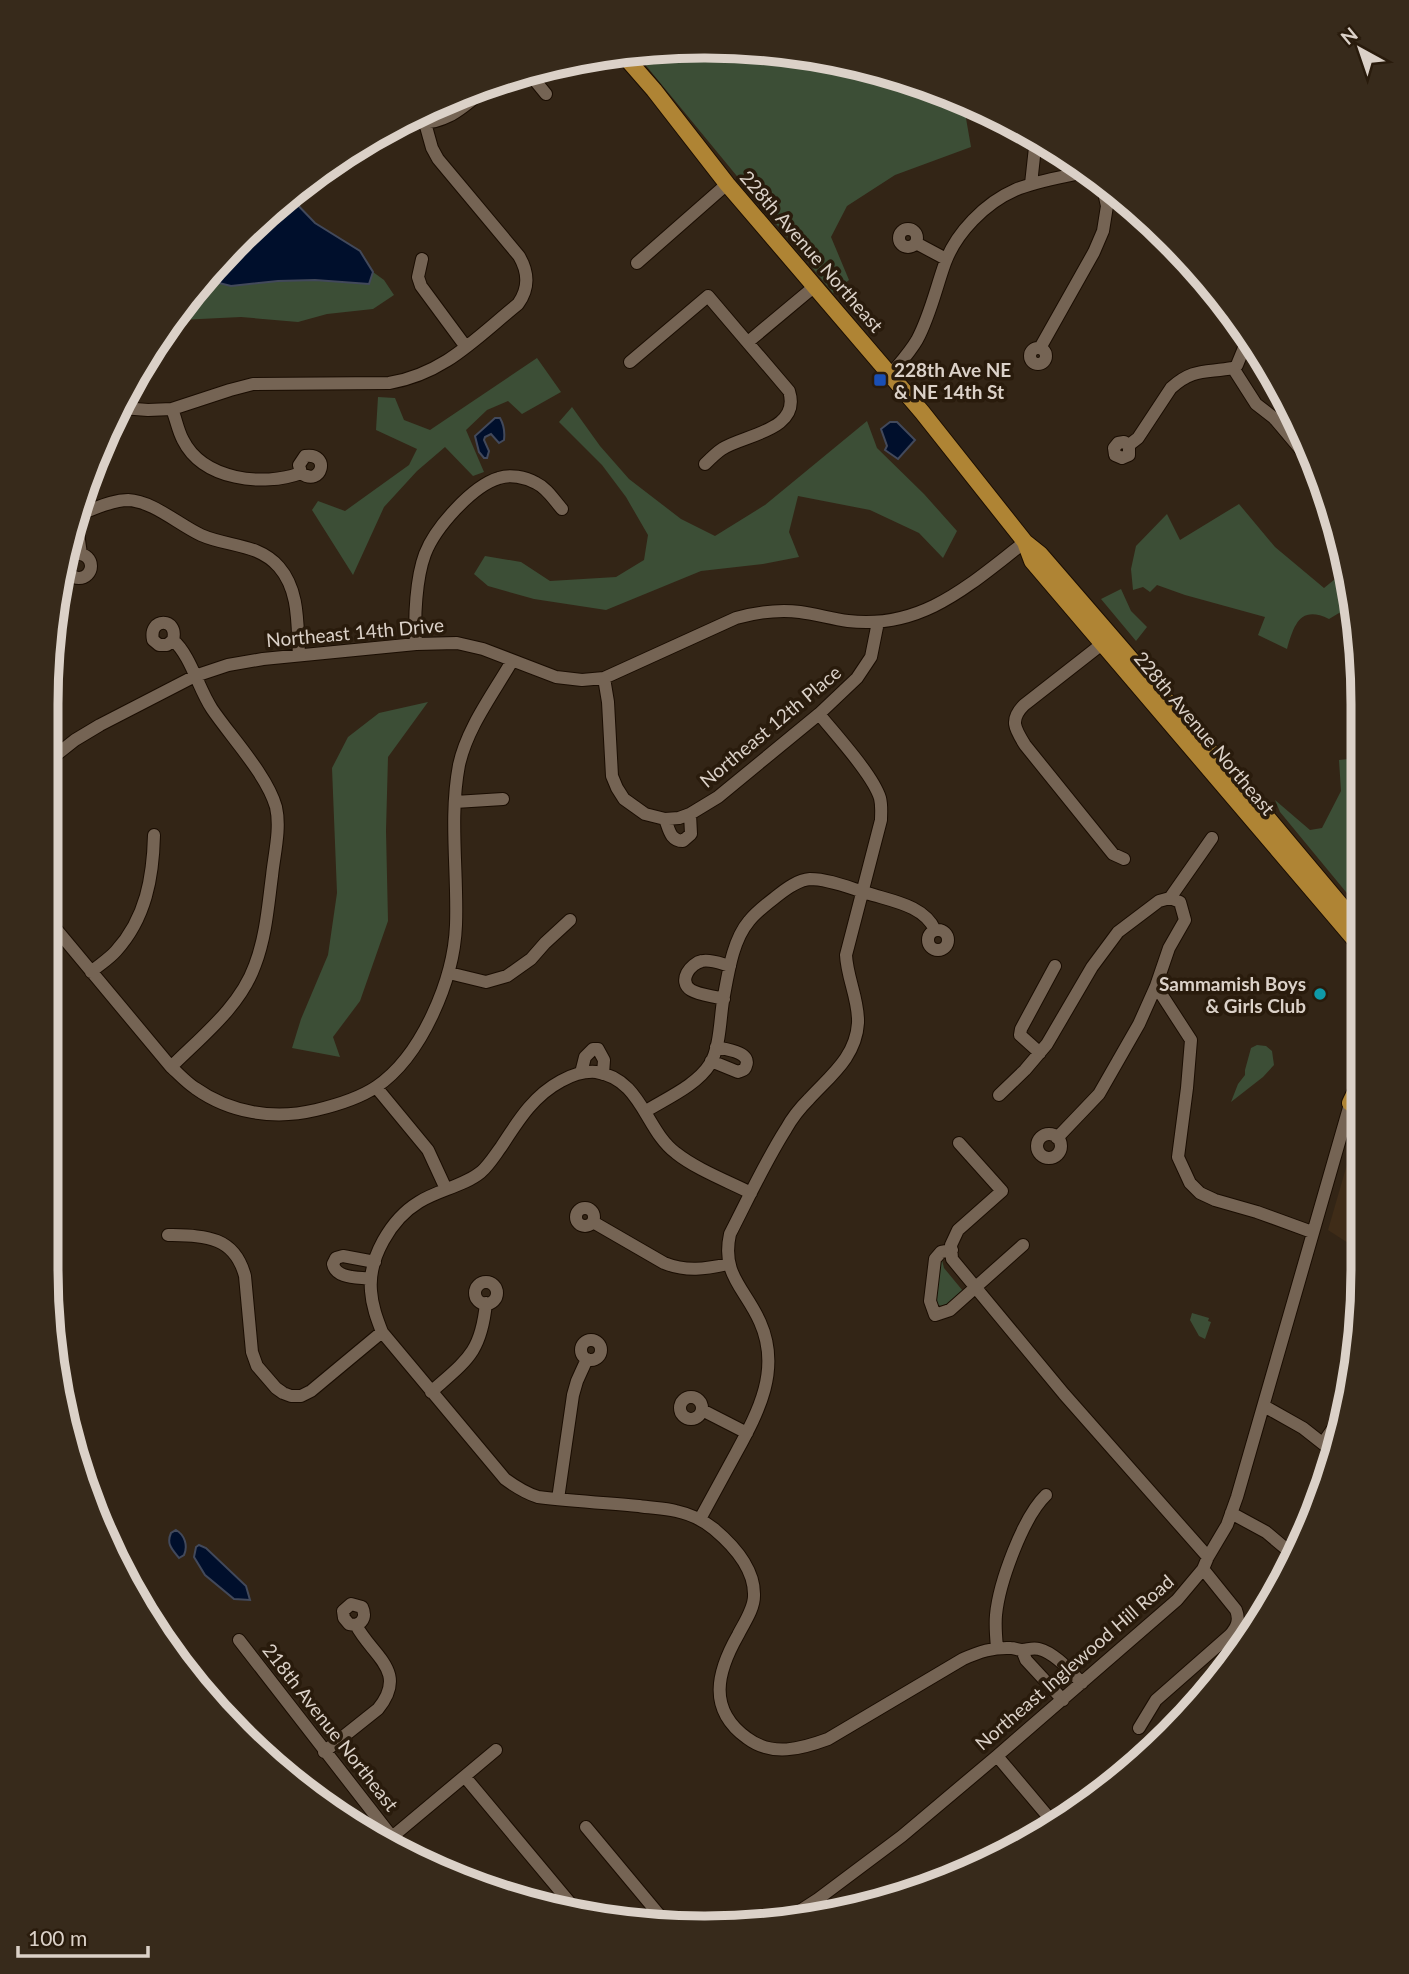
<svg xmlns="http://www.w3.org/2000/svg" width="1409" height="1974" font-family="Lato,sans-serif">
	<rect width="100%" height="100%" fill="#332516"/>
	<path fill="#3f2c18" d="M1361,1116L1362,1252L1328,1230Z"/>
	<path fill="#3c4e36" d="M748,47L875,68L963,101L971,147L895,175L847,206L831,237L849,280L833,293L634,51Z
		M373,272L384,280L394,295L373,309L327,314L298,322L241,317L179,320L211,281L231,286L278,281L315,280L368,284Z
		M537,358L561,392L522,414L508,401L487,410L466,430L484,472L473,476L445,447L417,471L384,507L353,575L312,510L318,501L345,511L409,465L417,449L376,430L378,397L395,398L404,420L430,430Z
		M572,407L600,446L629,479L681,519L715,536L765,505L867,421L877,448L924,494L957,531L943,558L919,533L870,510L798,496L789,532L799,557L763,564L701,571L606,610L534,599L488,586L474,574L485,556L521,562L550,581L616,577L644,560L648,535L626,497L602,465L559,422Z
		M1239,504L1275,547L1324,588L1345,571L1358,624L1339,613L1329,619C1300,605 1294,625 1287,649L1258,635L1265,617L1185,595L1157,585L1150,592L1143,587L1133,590L1131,569L1136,546L1167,514L1180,540Z
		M1121,589L1131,611L1147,627L1136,641L1101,599Z
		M428,702L388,757L386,831L388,921L360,1001L333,1037L340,1057L292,1048L301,1019L328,955L337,893L332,768L348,737L379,713Z
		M1359,758L1360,909L1280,812L1275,800L1310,830L1322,828L1341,791L1339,760Z
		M1257,1045L1266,1046L1272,1051L1274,1065L1263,1077L1231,1102L1238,1084L1245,1075V1070L1251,1048Z
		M941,1256L944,1268L963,1291L946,1305L941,1306L936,1304Z
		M1192,1313L1209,1318L1208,1321L1211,1322L1205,1339L1199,1336L1190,1320Z"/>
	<path fill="#000f2c" stroke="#42495b" stroke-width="2" d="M289,196L315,223L360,251L373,272L369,284L315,280L278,281L231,286L211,281L270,209Z
		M495,418H500C504,425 505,432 504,440L499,443L491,434L485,437L484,440L489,451L487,458H484L479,452L475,436Z
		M890,422H897L915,440L898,459L885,450L887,446L881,429Z
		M176,1530C185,1535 188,1546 184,1555L179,1558C172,1549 166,1544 171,1533Z
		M199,1545L206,1548L246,1586L250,1600L234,1599L205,1575L194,1557L196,1547Z"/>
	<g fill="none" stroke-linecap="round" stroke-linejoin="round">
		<g stroke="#1a0d02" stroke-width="14">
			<path id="minor" d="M528,72L546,94
				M406,120C443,132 469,102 495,80
				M1031,184L1036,138
				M899 238a9 9 0 1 1 18 0a9 9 0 1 1-18 0Z
				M916,243L946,259
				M422,259L418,277L421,286L466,347
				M637,263L727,184
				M748,342L815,286
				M1246,343L1237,365L1233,368L1256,404L1274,418L1318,470
				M1030 356a8 8 0 1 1 16 0a8 8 0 1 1-16 0Z
				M1040,348L1094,252L1103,231L1107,206L1101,179
				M630,362L708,296L789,391C802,431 742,435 722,449C716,453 710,459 705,464
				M891,374C900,363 910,352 917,340C930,316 936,288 945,263C956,233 985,203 1015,190C1038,180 1064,177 1089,171
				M122,408L148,410L172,409L230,390L253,384L389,383C444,374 476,338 518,304C529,289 529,273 519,256L438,159L432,148L425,123
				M172,409C176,419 178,431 183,440C203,480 263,487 301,473C322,488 331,452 305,456L299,465L301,473
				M1129,445L1124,442L1118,443L1114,448L1115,455L1122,458L1129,455V445L1138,438L1171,388C1193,368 1205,373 1233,368
				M82,513C97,508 112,500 128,500C153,501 179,525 201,535C228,547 258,543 279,567C300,591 297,626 299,655
				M77,526L81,554
				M67 566a12 12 0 1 1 24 0a12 12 0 1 1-24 0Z
				M416,644C414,618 416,578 425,554C435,528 472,486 499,478C510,474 525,477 536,483C547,488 554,500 562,509
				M1102,644L1024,705C1009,720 1015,729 1025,745L1113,854L1124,859
				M604,678L608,702L612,776L617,788L624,799L645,814L665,819L679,818L690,814L718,797L819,714L857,678L871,657L878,622
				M46,763L75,740L100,725L195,676L228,665L263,659L416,644L457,643L483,649L556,677L582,680L604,678L736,618C758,612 778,609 800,612C816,614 832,619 848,621C923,630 970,584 1025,542
				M455,802L503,799
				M665,819C669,829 670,841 683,841L691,834L690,814
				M1170,898L1212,838
				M46,917L171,1067C179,1074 186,1082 195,1088C230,1113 274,1120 316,1110C337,1105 358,1099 376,1087C422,1056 454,979 456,925C458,872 449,818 459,765C467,728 493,694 512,661
				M928 940a10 10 0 1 1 20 0a10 10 0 1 1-20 0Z
				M91,972C99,965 109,959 116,951C146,918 153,877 154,835
				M449,973L486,982L507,976L531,959L545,943L570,920
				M724,999C714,996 699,995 691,990C677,981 691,963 702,961C711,959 722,964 730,966
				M1040,1053L1020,1035L1021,1029L1055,966
				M711,1061L738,1072C742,1070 745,1071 746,1066C752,1052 725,1049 716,1047
				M171,1067C201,1037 240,1007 255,965C266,936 268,906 272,876C274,855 281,829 276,807C267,775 231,737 212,709C198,688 191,656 173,640C179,617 148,617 153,640L159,645H167L173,640
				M581,1073L585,1057L593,1049H598L604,1060L603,1074
				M376,1087L428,1150L446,1189
				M999,1095L1025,1070L1047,1044L1092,967L1118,932L1159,901L1170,898L1180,902L1185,920L1169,948L1156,986L1191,1040L1187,1088L1178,1157L1190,1183L1200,1193L1215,1200L1257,1212L1312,1232
				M646,1111C667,1098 697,1085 710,1064C720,1048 720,1019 723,1001C728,975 732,941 749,921C757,911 768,903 777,896C787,888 798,880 810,879C829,879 850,888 867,893C891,901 924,905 935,930
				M1037 1146a12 12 0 1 1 24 0a12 12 0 1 1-24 0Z
				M1057,1138L1099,1094L1139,1024L1156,986
				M959,1143L1002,1191L958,1230L951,1245L952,1259L1064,1394L1208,1557
				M751,1193C727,1181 696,1169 676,1153C645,1130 642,1079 596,1072C584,1071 572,1075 561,1081C533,1096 518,1121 501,1147C495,1155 489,1165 481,1172C464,1186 438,1190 419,1202C391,1219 368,1258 371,1291C372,1306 377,1319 382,1332L505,1479C516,1487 525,1493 538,1497C572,1501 605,1503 639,1506C651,1508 664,1508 676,1511C690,1514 703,1520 714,1529C733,1545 755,1569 754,1596C754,1609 744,1623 738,1635C717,1672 707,1709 747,1738C772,1757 801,1749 828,1739L963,1659C979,1652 993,1647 1011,1648C1015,1648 1018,1650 1022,1650C1028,1650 1032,1647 1039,1649C1055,1653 1070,1671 1082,1683
				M576 1217a9 9 0 1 1 18 0a9 9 0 1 1-18 0Z
				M593,1222L664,1263C687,1272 705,1269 728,1264
				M168,1235C204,1236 234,1235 245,1276L252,1352L257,1366L276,1388L283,1393L291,1396H301L311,1391L382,1332
				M952,1250L941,1252L935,1259L930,1301L935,1315L950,1310L1023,1245
				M371,1279C358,1277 336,1279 333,1264L336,1258L343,1256L375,1262
				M475 1293a11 11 0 1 1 22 0a11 11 0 1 1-22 0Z
				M581 1350a10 10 0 1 1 20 0a10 10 0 1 1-20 0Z
				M431,1392C467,1360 481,1353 486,1303
				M680 1408a11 11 0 1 1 22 0a11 11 0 1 1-22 0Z
				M1264,1406L1303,1428L1336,1454
				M702,1410L747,1433
				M1323,1443L1346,1410
				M558,1499L573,1395L577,1381L587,1359
				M1231,1513L1266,1532L1297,1558
				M700,1519C712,1497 724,1475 736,1453C759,1411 781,1369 760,1322C745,1288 721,1275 730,1234C748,1199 765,1162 786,1129C792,1118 801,1107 809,1099C830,1076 856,1057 858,1023C859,1000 847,978 846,955L881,820C881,813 882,806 880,798C873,775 835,734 819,714
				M239,1640L392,1837
				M997,1648C996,1637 995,1626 996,1615C999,1583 1023,1517 1046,1495
				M1022,1650L1026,1660L1063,1700
				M1139,1728L1156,1700L1230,1635C1237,1627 1240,1620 1236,1610L1203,1569
				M324,1752L378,1709C409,1671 372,1656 356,1625L349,1624L344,1618L343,1611L351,1604L362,1607C366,1615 364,1622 356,1625
				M997,1756L1051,1820
				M465,1777L576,1910
				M586,1827L666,1923
				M386,1842L496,1750
				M781,1923L818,1899L902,1836L997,1756L1177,1600L1203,1569L1208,1557L1227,1525L1237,1497L1361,1066"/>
		</g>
		<g stroke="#1a0d02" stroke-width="18">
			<path id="major" d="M620,51L654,90L727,184L922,412L1025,542L1040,554L1091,613L1251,798L1360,928
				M1026,545L1032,561L1360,946
				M1350,1103L1361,1080"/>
		</g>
		<use href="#minor" stroke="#756454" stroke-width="12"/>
		<use href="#major" stroke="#af8434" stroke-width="16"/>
	</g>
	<rect fill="#1a4fb4" stroke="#291b0c" stroke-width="2.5" x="873" y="373" width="14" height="14" rx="3.5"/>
	<circle fill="#0f9aa8" stroke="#291b0c" stroke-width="2.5" cx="1320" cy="994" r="7"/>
	<g text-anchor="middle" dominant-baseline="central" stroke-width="7" stroke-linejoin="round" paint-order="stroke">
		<g font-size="19" fill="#dbd1c8" stroke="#291b0c">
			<text transform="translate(812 251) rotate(49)">228th Avenue Northeast</text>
			<text transform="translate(355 632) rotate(-5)">Northeast 14th Drive</text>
			<text transform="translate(770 726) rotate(-40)">Northeast 12th Place</text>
			<text transform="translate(1205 733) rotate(50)">228th Avenue Northeast</text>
			<text transform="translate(1074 1662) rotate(-41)">Northeast Inglewood Hill Road</text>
			<text transform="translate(331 1727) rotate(52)">218th Avenue Northeast</text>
		</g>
		<g font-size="19" font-weight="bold" fill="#dbd1c8" stroke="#291b0c" text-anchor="start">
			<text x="894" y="369">228th Ave NE<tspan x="894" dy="22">&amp; NE 14th St</tspan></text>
			<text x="1306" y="983" text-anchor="end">Sammamish Boys<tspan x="1306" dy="22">&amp; Girls Club</tspan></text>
		</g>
	</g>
	<path d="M0 0H1409V1974H0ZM704 58H705A646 646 0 0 1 1351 704V1270A646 646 0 0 1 705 1916H704A646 646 0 0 1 58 1270V704A646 646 0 0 1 704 58Z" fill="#372a1b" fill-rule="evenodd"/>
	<path fill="none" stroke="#dbd1c8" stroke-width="9" d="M704 58H705A646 646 0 0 1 1351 704V1270A646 646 0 0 1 705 1916H704A646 646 0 0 1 58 1270V704A646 646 0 0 1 704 58Z"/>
	<g transform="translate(1360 49) rotate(320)" stroke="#291b0c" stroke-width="5" paint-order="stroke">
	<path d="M0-5L12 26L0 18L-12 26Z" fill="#dbd1c8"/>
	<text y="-10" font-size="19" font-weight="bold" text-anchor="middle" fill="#dbd1c8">N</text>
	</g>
	<path d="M18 1946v10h130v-10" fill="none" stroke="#dbd1c8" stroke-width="3.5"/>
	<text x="28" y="1946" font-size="21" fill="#dbd1c8" stroke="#291b0c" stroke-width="5" paint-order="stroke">100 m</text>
</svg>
